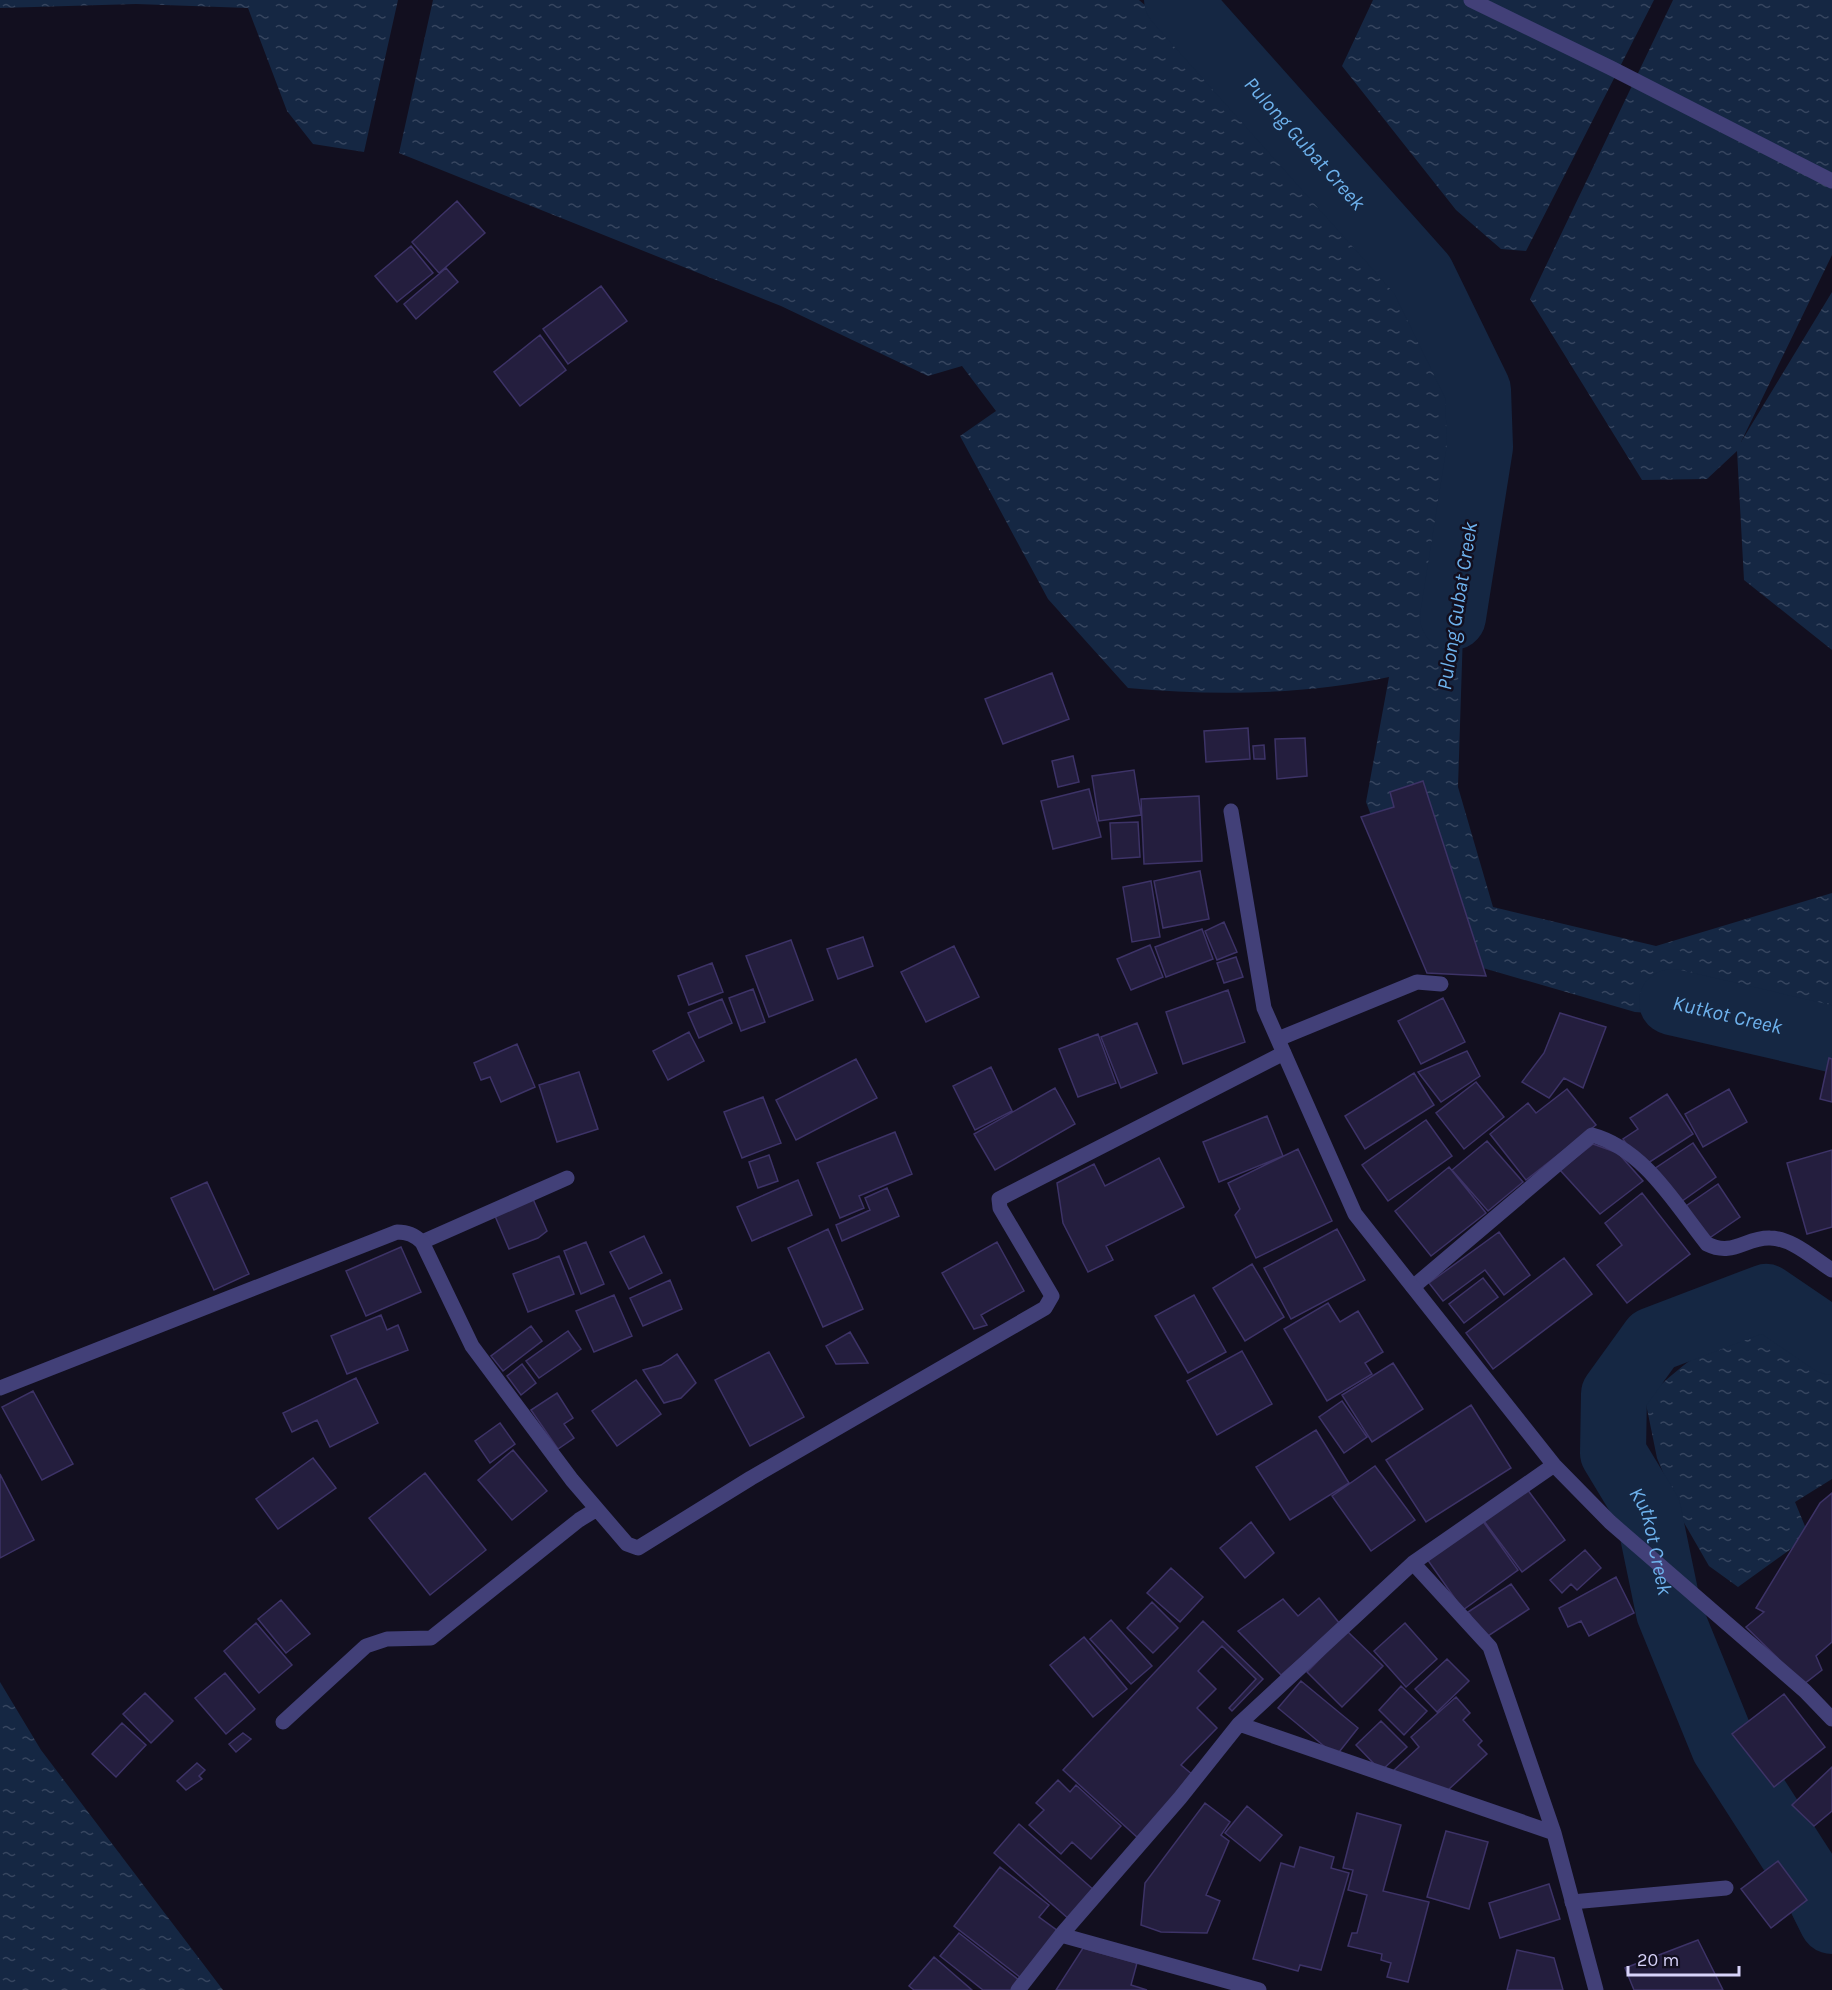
<svg xmlns="http://www.w3.org/2000/svg" width="1832" height="1990" font-family="Karla,sans-serif">
	<defs>
		<pattern id="water-ripples" width="26" height="14" patternUnits="userSpaceOnUse" patternTransform="scale(1.5)"><rect width="26" height="14" fill="#152743"/><path d="M2 4q2-2 4 0t4 0M15 11q2-2 4 0t4 0" fill="none" stroke="#36455f"/></pattern>
	</defs>
	<rect width="100%" height="100%" fill="#120f1f"/>
	<path fill="url(#water-ripples)" d="M0,0H398L364,152L313,144L287,111L248,8L136,4L0,8Z
		M433,0H1139L1348,179L1470,414L1458,787L1493,907L1656,946L1832,893V1026L1635,1012L1421,950L1366,802L1389,677C1304,695 1215,696 1128,688L1048,599L960,436L996,411L962,366L928,376L781,306L399,153Z
		M1373,0H1654L1526,251L1501,249L1456,210L1342,66Z
		M1673,0H1832V255L1741,442L1832,292V650L1744,580L1737,451L1707,479L1642,480L1530,299Z
		M1755,1326L1783,1332L1832,1371V1479L1795,1502L1809,1536L1738,1587L1709,1566L1683,1521L1657,1458L1645,1399C1679,1368 1710,1340 1755,1326Z
		M0,1682L41,1750L223,1990H0Z"/>
	<g fill="none" stroke-linecap="round" stroke-linejoin="round">
		<g stroke="#152743" stroke-width="66">
			<path id="s1" d="M1177,0L1422,275L1478,390L1480,447L1453,617"/>
			<path id="s2" d="M1672,1002L1832,1039"/>
			<path id="s3" d="M1832,1342L1766,1297L1653,1340L1614,1394L1613,1453L1648,1511L1669,1612L1724,1747L1818,1893L1832,1921"/>
		</g>
	</g>
	<path fill="#241e3e" stroke="#3d3367" stroke-width="1.5" d="M457,201L485,233L439,273L412,242Z
		M411,246L433,273L397,302L375,276Z
		M446,268L458,282L416,319L404,304Z
		M601,286L627,321L568,364L543,329Z
		M540,335L566,370L520,406L494,372Z
		M1052,673L1069,719L1003,744L985,699Z
		M1248,728L1250,759L1206,762L1204,731Z
		M1305,738L1307,776L1277,779L1275,739Z
		M1264,745L1265,759H1254L1253,746Z
		M1073,756L1079,782L1058,787L1052,761Z
		M1134,770L1141,815L1099,821L1092,776Z
		M1423,781L1486,976L1427,973L1361,817L1394,807L1390,792Z
		M1089,789L1101,837L1053,849L1041,801Z
		M1199,796L1202,861L1144,864L1141,799Z
		M1138,822L1140,857L1112,859L1110,823Z
		M1200,871L1209,919L1163,928L1154,881Z
		M1151,881L1160,937L1132,942L1123,887Z
		M1224,922L1237,952L1217,960L1205,931Z
		M1202,929L1213,959L1166,977L1155,947Z
		M863,937L873,966L838,979L827,949Z
		M791,940L813,1000L769,1017L746,956Z
		M1150,945L1163,977L1131,990L1117,959Z
		M954,946L979,997L926,1022L901,972Z
		M1236,957L1243,977L1224,983L1217,963Z
		M712,963L723,992L689,1005L678,976Z
		M753,989L765,1022L741,1031L729,998Z
		M1228,990L1245,1042L1183,1064L1166,1012Z
		M1443,998L1465,1042L1421,1064L1398,1021Z
		M722,999L732,1023L699,1038L688,1013Z
		M1560,1013L1606,1027L1583,1088L1564,1078L1549,1098L1522,1082L1544,1053Z
		M1137,1023L1157,1073L1121,1088L1101,1037Z
		M689,1032L704,1061L668,1080L653,1051Z
		M1098,1034L1116,1083L1078,1097L1059,1049Z
		M517,1044L535,1087L501,1102L490,1077L481,1080L474,1063Z
		M1467,1051L1480,1076L1441,1102L1418,1072Z
		M1829,1058L1832,1059V1102L1820,1099Z
		M856,1059L877,1098L796,1140L776,1100Z
		M991,1067L1012,1111L975,1130L953,1086Z
		M579,1072L598,1129L557,1142L539,1085Z
		M1414,1073L1434,1105L1365,1149L1345,1116Z
		M1476,1082L1504,1117L1464,1149L1436,1113Z
		M1055,1088L1075,1124L995,1170L974,1134Z
		M1567,1089L1596,1125L1526,1180L1490,1134L1528,1103L1536,1113Z
		M1729,1089L1747,1122L1703,1147L1685,1114Z
		M1667,1094L1693,1134L1642,1167L1623,1139L1638,1129L1630,1118Z
		M763,1097L781,1143L742,1158L724,1112Z
		M1267,1116L1283,1156L1219,1182L1203,1142Z
		M1426,1120L1452,1156L1388,1201L1362,1165Z
		M895,1132L912,1174L859,1196L864,1208L840,1218L817,1163Z
		M1487,1141L1523,1182L1488,1211L1452,1170Z
		M1693,1143L1716,1177L1678,1204L1654,1169Z
		M1593,1144L1618,1153L1643,1181L1600,1214L1560,1170Z
		M1298,1149L1332,1221L1256,1258L1235,1215L1240,1209L1228,1183Z
		M1832,1150V1227L1807,1234L1787,1163Z
		M769,1155L778,1181L758,1188L749,1162Z
		M1159,1158L1184,1207L1106,1246L1113,1260L1088,1272L1063,1223L1057,1183L1094,1164L1105,1186Z
		M1449,1167L1486,1213L1431,1256L1395,1211Z
		M798,1180L812,1215L752,1241L737,1207Z
		M207,1182L249,1274L214,1290L171,1198Z
		M1718,1184L1740,1217L1708,1239L1686,1206Z
		M887,1188L899,1216L842,1241L836,1225L870,1210L865,1198Z
		M1642,1193L1690,1254L1627,1303L1597,1265L1622,1245L1605,1223Z
		M533,1199L547,1231L538,1238L509,1249L495,1216Z
		M828,1229L863,1309L823,1327L788,1248Z
		M1337,1229L1365,1280L1291,1319L1264,1268Z
		M1499,1232L1530,1275L1504,1295L1485,1270L1443,1301L1429,1283Z
		M644,1236L662,1273L629,1289L610,1252Z
		M586,1242L604,1284L581,1294L564,1251Z
		M997,1242L1024,1291L981,1315L987,1325L974,1329L942,1273Z
		M401,1247L421,1292L366,1316L346,1271Z
		M559,1256L574,1294L528,1312L513,1274Z
		M1564,1258L1592,1294L1493,1369L1466,1333Z
		M1252,1264L1284,1317L1245,1341L1213,1288Z
		M1483,1278L1498,1297L1464,1323L1449,1304Z
		M670,1280L682,1309L643,1326L630,1298Z
		M614,1295L632,1336L594,1352L576,1311Z
		M1194,1295L1226,1352L1188,1373L1155,1316Z
		M1328,1303L1340,1322L1358,1311L1383,1352L1365,1363L1372,1374L1327,1401L1284,1329Z
		M381,1315L387,1330L398,1325L408,1350L347,1374L331,1336Z
		M531,1326L542,1341L503,1371L491,1356Z
		M568,1331L581,1349L539,1378L526,1361Z
		M850,1332L868,1363L836,1364L826,1346Z
		M1242,1351L1272,1404L1217,1435L1187,1381Z
		M769,1352L804,1417L750,1446L715,1380Z
		M677,1354L696,1383L681,1398L664,1403L643,1370L661,1365Z
		M1393,1363L1423,1409L1372,1442L1342,1395Z
		M522,1364L536,1383L521,1395L507,1376Z
		M356,1378L378,1423L330,1447L317,1420L292,1432L283,1413Z
		M636,1380L661,1414L617,1446L592,1411Z
		M33,1391L73,1464L42,1480L2,1407Z
		M557,1393L573,1418L564,1424L574,1438L558,1449L531,1410Z
		M1342,1401L1367,1437L1344,1453L1319,1417Z
		M1471,1405L1511,1468L1426,1522L1386,1460Z
		M500,1423L515,1444L490,1463L475,1441Z
		M1316,1430L1349,1483L1290,1520L1256,1467Z
		M513,1450L547,1491L512,1520L478,1480Z
		M313,1458L336,1488L278,1529L256,1499Z
		M1375,1466L1415,1520L1371,1551L1332,1496Z
		M425,1473L486,1550L430,1595L369,1518Z
		M0,1474L34,1540L0,1558Z
		M1527,1489L1565,1540L1522,1572L1484,1521Z
		M1832,1493V1642L1816,1656L1822,1670L1804,1684L1746,1627L1764,1612L1756,1608L1820,1503Z
		M1482,1520L1518,1570L1463,1610L1427,1559Z
		M1251,1522L1274,1553L1245,1578L1220,1548Z
		M1585,1550L1601,1568L1577,1590L1571,1584L1562,1593L1550,1580Z
		M1171,1568L1203,1597L1180,1622L1147,1593Z
		M1616,1577L1634,1613L1589,1636L1581,1621L1568,1627L1559,1608Z
		M1511,1584L1529,1609L1485,1638L1468,1612Z
		M1319,1598L1340,1624L1281,1675L1238,1631L1283,1599L1298,1616Z
		M281,1600L310,1634L286,1653L258,1619Z
		M1152,1602L1178,1628L1153,1653L1127,1628Z
		M1111,1620L1152,1666L1131,1684L1090,1639Z
		M1203,1621L1263,1679L1232,1711L1229,1708L1256,1679L1222,1646L1198,1671L1216,1689L1197,1708L1217,1728L1181,1765L1193,1775L1138,1838L1063,1770Z
		M256,1623L292,1665L259,1693L224,1651Z
		M1405,1623L1437,1659L1406,1687L1374,1651Z
		M1347,1631L1383,1666L1342,1707L1307,1672Z
		M1084,1637L1127,1689L1093,1717L1050,1665Z
		M1447,1659L1469,1681L1437,1712L1415,1689Z
		M225,1673L255,1709L226,1734L195,1698Z
		M1301,1681L1358,1728L1336,1756L1278,1708Z
		M1401,1686L1427,1711L1404,1735L1379,1710Z
		M145,1693L173,1721L151,1743L123,1714Z
		M1784,1694L1825,1747L1774,1787L1732,1734Z
		M1456,1697L1470,1713L1463,1720L1482,1741L1478,1745L1487,1754L1447,1791L1392,1772L1419,1747L1411,1737Z
		M1381,1721L1407,1747L1381,1771L1356,1745Z
		M122,1723L146,1745L116,1777L92,1754Z
		M243,1733L251,1739L236,1752L229,1744Z
		M197,1763L205,1770L199,1776L202,1779L186,1790L177,1781Z
		M1832,1767V1811L1814,1826L1792,1805Z
		M1058,1780L1070,1792L1076,1785L1121,1826L1091,1859L1072,1842L1061,1854L1029,1825L1044,1810L1036,1803Z
		M1205,1803L1230,1822L1221,1835L1229,1841L1206,1895L1220,1901L1207,1933L1161,1932L1141,1925L1145,1883Z
		M1247,1806L1282,1835L1260,1861L1225,1833Z
		M1357,1813L1401,1825L1383,1891L1429,1902L1408,1982L1387,1977L1391,1963L1381,1960L1382,1954L1348,1946L1352,1933H1357L1367,1895L1348,1890L1353,1870L1343,1868Z
		M1019,1824L1095,1891L1070,1920L994,1853Z
		M1446,1831L1488,1842L1469,1909L1427,1897Z
		M1300,1847L1334,1857L1331,1868L1349,1873L1321,1970L1300,1965L1298,1971L1253,1959L1281,1863L1294,1867Z
		M1778,1861L1807,1900L1771,1928L1741,1889Z
		M1000,1867L1049,1905L1039,1917L1058,1931L1021,1978L954,1926Z
		M1549,1884L1560,1919L1500,1938L1489,1903Z
		M959,1933L1019,1980L1011,1990H983L940,1956Z
		M1698,1940L1723,1990H1634L1625,1968Z
		M1083,1948L1137,1963L1131,1985L1147,1990H1056Z
		M1517,1950L1554,1958L1563,1990H1507Z
		M934,1957L972,1990H914L909,1986Z"/>
	<g fill="none" stroke-linecap="round" stroke-linejoin="round">
		<path stroke="#424078" stroke-width="15" d="M1471,0L1611,68L1832,181
			M422,1242L567,1178
			M1413,1287L1592,1135C1644,1149 1675,1204 1707,1244C1733,1257 1746,1237 1770,1238C1792,1238 1814,1259 1832,1270
			M1572,1902L1726,1888"/>
		<path stroke="#424078" stroke-width="15" d="M1231,811L1264,1008L1355,1214L1554,1465L1610,1522L1805,1691L1832,1719
			M1278,1039L1417,982L1441,984
			M0,1388L397,1232C408,1232 414,1235 422,1242L472,1346L572,1480L627,1544L638,1548L751,1478L1045,1308L1052,1296L1000,1208L999,1199L1284,1053
			M1413,1563L1490,1647L1554,1833L1596,1990
			M283,1722L366,1646L387,1639L431,1638L579,1520L597,1509
			M1239,1724L1554,1833
			M1061,1935L1259,1990
			M1018,1990L1061,1935L1180,1798L1239,1724L1413,1563L1554,1465"/>
	</g>
	<g text-anchor="middle" dominant-baseline="central" stroke-width="5" stroke-linejoin="round" paint-order="stroke">
		<g font-size="21" font-style="italic" fill="#6eb2ed" stroke="#120f1f">
			<text stroke="none"><textPath href="#s1" startOffset="192">Pulong Gubat Creek</textPath></text>
			<text transform="translate(1457 606) rotate(-81)">Pulong Gubat Creek</text>
			<text stroke="none"><textPath href="#s2" startOffset="57">Kutkot Creek</textPath></text>
			<text stroke="none"><textPath href="#s3" startOffset="424">Kutkot Creek</textPath></text>
		</g>
	</g>
	<path d="M1628 1966v9h111v-9" fill="none" stroke="#d7d3f9" stroke-width="3"/>
	<text x="1637" y="1966" font-size="18" fill="#d7d3f9" stroke="#120f1f" stroke-width="4.5" paint-order="stroke">20 m</text>
</svg>
